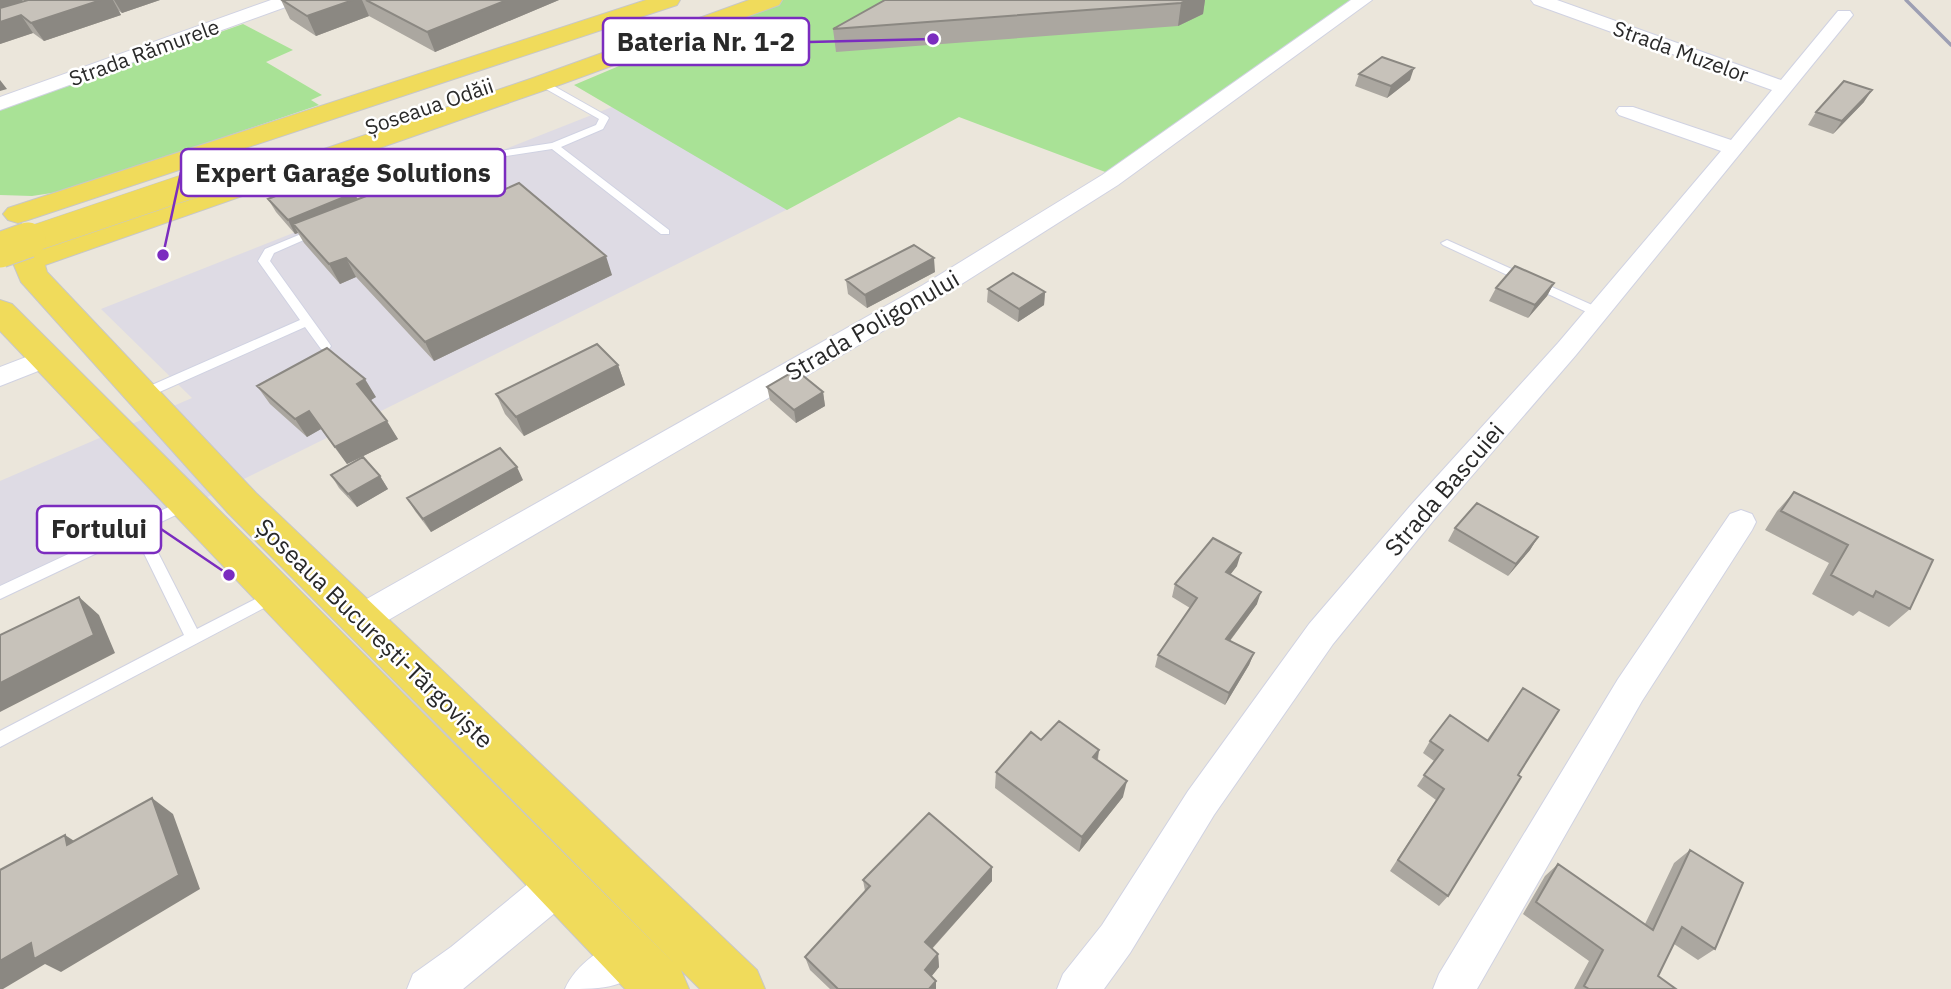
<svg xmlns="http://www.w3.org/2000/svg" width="1951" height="989" font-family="'IBM Plex Sans',sans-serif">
	<rect width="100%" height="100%" fill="#ebe6db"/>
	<path fill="#dedbe4" d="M612,107L788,209L0,600V481L192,398L101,309Z"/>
	<path fill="#a9e296" d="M775,0H1361L1108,173L959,117L787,210L574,85Z
		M243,24L293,50L266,62L322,95L311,100L319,105L65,191L32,196L0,195V110Z"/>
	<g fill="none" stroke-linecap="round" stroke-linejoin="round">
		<g stroke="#d0d2e2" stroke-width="2">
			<path id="service" d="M539,81H545L607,116L609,118L603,129L561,147L669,230V234H661L552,149L506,156L461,175H453V171L500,151L552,143L596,125L599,119L539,85Z
				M318,227L322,228V232L274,253L270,261L329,343L331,346L329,349H321L305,327L146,398H136L135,395L136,392L300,320L258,261L265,249Z
				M1447,240L1601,309L1603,312L1597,316L1593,315L1443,245L1441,243Z
				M188,498L193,499L195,503L193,507L146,529L197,629L271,591L276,589L281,591L284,595L281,599L0,747V731L184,635L135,535L0,599V586Z"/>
		</g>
		<g stroke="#d0d2e2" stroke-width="2">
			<path id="minor" d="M271,0H297L294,4L0,110V97Z
				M1351,0H1372L1118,185L941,297L373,629L361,633L349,629L345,619L349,609L923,285L1102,175Z
				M1531,0H1557L1781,80L1838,11H1850L1853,15L1576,355L1433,521L1333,644L1214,815L1130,953L1104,989H1057L1063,974L1102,925L1188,791L1309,624L1411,505L1558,343L1721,151L1619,115L1616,111L1619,107H1633L1731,140L1772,90L1534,4Z
				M47,349L56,352L60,358L56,364L0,386V367Z
				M1741,510L1752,514L1756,522L1752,530L1642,701L1477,989H1433L1439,974L1618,679L1730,514Z
				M559,865L573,870L579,884L573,898L463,989H407L413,974L451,947L545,870Z
				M629,935L643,941L649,955C633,989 603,989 565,989C575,965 605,945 629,935Z"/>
		</g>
		<g stroke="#c7c7c7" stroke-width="2">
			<path id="primary" d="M646,0H680L677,5L28,220L18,223L8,220L3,214L8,208Z
				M749,0H782L779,5L551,88L45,265L47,272L256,493L757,970L765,989H700L681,970L689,989H625L0,331V300L12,304L673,962L228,513L21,282L13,263L24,251L533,78Z"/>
		</g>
		<use href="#service" fill="#fff" fill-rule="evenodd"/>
		<use href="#minor" fill="#fff" fill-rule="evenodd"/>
		<use href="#primary" fill="#f0db5b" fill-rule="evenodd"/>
		<path stroke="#9d9fb3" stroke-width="3.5" d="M1906,0L1951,45"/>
		<g stroke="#c7c7c7" stroke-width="27" stroke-linecap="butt">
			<path id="primary-bridge-far1" d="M23,242L201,182"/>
		</g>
		<g stroke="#c7c7c7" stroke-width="37" stroke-linecap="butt">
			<path id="primary-bridge" d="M0,250L28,240"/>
		</g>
		<use href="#primary-bridge-far1" stroke="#f0db5b" stroke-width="26"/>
		<use href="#primary-bridge" stroke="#f0db5b" stroke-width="35"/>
	</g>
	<path fill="#aba7a0" d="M0,0H22L23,1L28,0H160L122,13L119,11L121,15L44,41L33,33L0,44Z
		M281,0H559L435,52L369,16L316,36L290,19Z
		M885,0H1205L1203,14L1178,26L836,52L833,29Z
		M1359,74L1410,80L1387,98L1355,86Z
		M1864,102L1833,134L1808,125L1816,112Z
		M309,187L354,193L358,199L501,191L612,275L434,361L356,277L340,284L304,243L298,233L295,234L276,212L268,199Z
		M935,272L867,308L848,294L846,280Z
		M1554,283L1547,296L1528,318L1489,301L1496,288Z
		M988,289L1045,292L1044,305L1018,322L987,302Z
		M618,365L625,385L524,436L505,414L496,394Z
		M257,386L376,397L370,400L398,439L347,464L321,429L307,437L270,404Z
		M767,387L823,392L825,406L796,423L770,400Z
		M331,475L380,476L388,489L357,507L339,488Z
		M523,480L431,532L415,511L407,498Z
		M1794,492L1933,560L1910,609L1889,627L1859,611L1853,616L1812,594L1829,563L1765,530L1777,511Z
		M1455,528L1538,537L1530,550L1508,576L1448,541Z
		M1237,566L1230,575L1257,604L1230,641L1254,653L1249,665L1225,705L1155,667L1158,655L1190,608L1172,597L1175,584Z
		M1523,688L1518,775L1448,896L1439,906L1390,871L1436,800L1417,786L1434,761L1423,753L1430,741L1487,740Z
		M1041,740L1099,750L1098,760L1123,797L1079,852L995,788L996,772Z
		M1690,850L1715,949L1698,960L1674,944L1658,976L1676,989H1574L1589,961L1523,914L1545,876L1558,864L1645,924L1674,863Z
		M863,880L992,881L932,949L938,954L939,967L931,977L936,981V989H830L810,970L805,957L865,891Z"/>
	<path fill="#8b8882" d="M0,0H22L26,5L0,14Z
		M101,0H113L121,15L44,41L31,23Z
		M114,0H160L122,13Z
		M353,0H362L369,16L316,36L307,16Z
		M507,0H559L435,52L427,32Z
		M1188,0H1205L1203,14L1178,26L1181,3Z
		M21,15L33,33L0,44V22Z
		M1414,68L1410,80L1387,98L1391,86Z
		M0,80L7,89L0,91Z
		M1872,90L1864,102L1833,134L1842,121Z
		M354,193L361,206L293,224L298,233L295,234L288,220Z
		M606,256L612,275L434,361L425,342Z
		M346,258L356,277L340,284L329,264Z
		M934,258L935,272L867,308L865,295Z
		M1554,283L1547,296L1528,318L1535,305Z
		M1045,292L1044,305L1018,322L1019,309Z
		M618,365L625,385L524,436L516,417Z
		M365,379L376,397L368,402L357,384Z
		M823,392L825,406L796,423L794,410Z
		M309,411L321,429L307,437L295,419Z
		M387,421L398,439L347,464L335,447Z
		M517,467L523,480L431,532L423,519Z
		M380,476L388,489L357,507L348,494Z
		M1538,537L1530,550L1508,576L1516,564Z
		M1241,553L1237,566L1222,585L1226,572Z
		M1261,592L1257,604L1222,651L1226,639Z
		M79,597L99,615L115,653L0,712V683Z
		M1254,653L1249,665L1225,705L1229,693Z
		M1099,750L1096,766L1093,757Z
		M1127,781L1123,797L1079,852L1082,837Z
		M152,798L173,814L200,889L61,972L45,964L3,989H0V961Z
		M65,835L88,850L67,845Z
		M992,867V881L926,955L925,942Z
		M938,954L939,967L926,983L925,970Z
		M936,981V989H929Z"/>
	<path fill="#c7c2ba" stroke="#8b8882" stroke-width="2" d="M28,0H101L31,23L21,15L0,22V8Z
		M282,0H353L307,16Z
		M366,0H507L427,32Z
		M885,0H1188L1181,3L833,29Z
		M1382,57L1414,68L1391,86L1359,74Z
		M1844,81L1872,90L1842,121L1816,112Z
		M463,159L501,191L519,183L606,256L425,342L346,258L329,264L293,224Z
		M338,176L354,193L288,220L268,199L306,184L309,187Z
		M914,245L934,258L865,295L846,280Z
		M1515,266L1554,283L1535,305L1496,288Z
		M1013,273L1045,292L1019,309L988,289Z
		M597,344L618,365L516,417L496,394Z
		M327,348L365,379L357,384L387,421L335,447L309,411L295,419L257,386Z
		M796,370L823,392L794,410L767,387Z
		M500,448L517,467L423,519L407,498Z
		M363,457L380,476L348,494L331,475Z
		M1794,492L1933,560L1910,609L1876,591L1873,597L1831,575L1848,545L1781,511Z
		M1477,503L1538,537L1516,564L1455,528Z
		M1213,538L1241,553L1226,572L1261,592L1226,639L1254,653L1229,693L1158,655L1197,598L1175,584Z
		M79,597L94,635L0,683V635Z
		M1523,688L1559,710L1518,775L1521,777L1448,896L1398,860L1444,789L1424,775L1443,750L1430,741L1450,715L1488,741Z
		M1059,721L1099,750L1093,757L1127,781L1082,837L996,772L1031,732L1041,740Z
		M152,798L179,875L34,959L31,943L0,961V870L65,835L67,845Z
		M929,813L992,867L925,942L938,954L925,970L936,981L929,989H838L805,957L870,886L863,880Z
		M1690,850L1743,883L1715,949L1682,927L1658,976L1676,989H1589L1584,986L1603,950L1536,902L1558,864L1653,930Z"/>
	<g text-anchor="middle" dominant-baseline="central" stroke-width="5" stroke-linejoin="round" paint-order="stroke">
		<g font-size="21" fill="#292929" stroke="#fff">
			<text transform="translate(1681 51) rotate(20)">Strada Muzelor</text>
			<text transform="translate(144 52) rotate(-20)">Strada Rămurele</text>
			<text transform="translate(429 106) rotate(-19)">Șoseaua Odăii</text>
		</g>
		<g font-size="24" fill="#292929" stroke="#fff">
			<text transform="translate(872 325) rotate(-30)">Strada Poligonului</text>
			<text transform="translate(1444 489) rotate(-49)">Strada Bascuiei</text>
			<text transform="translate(375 633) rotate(44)">Șoseaua București-Târgoviște</text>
		</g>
	</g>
	<path fill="none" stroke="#7b2cbf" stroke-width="2.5" d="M933 39L809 42M163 255L181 172M229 575L161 529"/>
	<g fill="#7b2cbf" stroke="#fff" stroke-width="2.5">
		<circle cx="933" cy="39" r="7"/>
		<circle cx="163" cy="255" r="7"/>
		<circle cx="229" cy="575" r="7"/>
	</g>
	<g fill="#fff" stroke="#7b2cbf" stroke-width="2.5">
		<rect x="603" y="18" width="206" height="47" rx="7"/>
		<rect x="181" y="149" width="324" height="47" rx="7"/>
		<rect x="37" y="506" width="124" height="47" rx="7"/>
	</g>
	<g font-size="26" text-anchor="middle" font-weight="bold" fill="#292929">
		<text x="706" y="51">Bateria Nr. 1-2</text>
		<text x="343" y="182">Expert Garage Solutions</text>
		<text x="99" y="538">Fortului</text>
	</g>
</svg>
